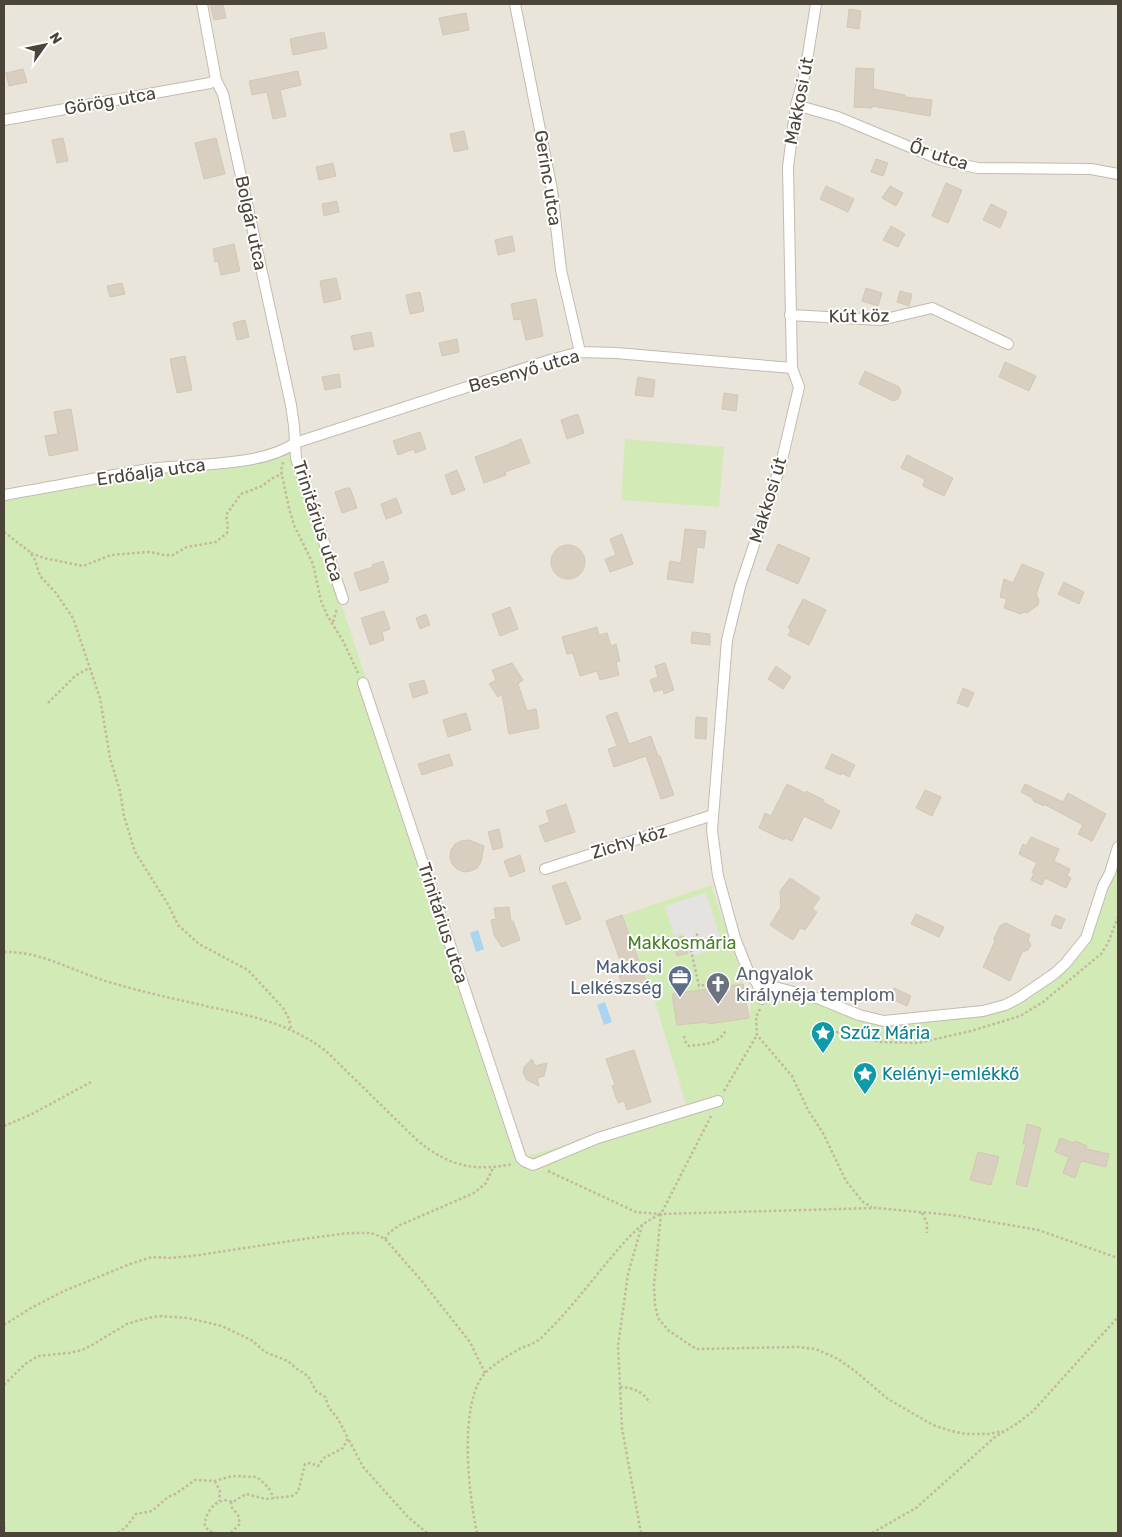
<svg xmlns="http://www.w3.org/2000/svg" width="1122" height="1537" font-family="Rubik,sans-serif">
	<rect width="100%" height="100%" fill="#f6f3ec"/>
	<path fill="#eae5da" d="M4,4H1118V855L1083,953L1043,987L984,1015L878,1025L769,982L753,988L745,1048L714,1099L525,1157L286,449L4,495Z"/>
	<path fill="#d2eab5" d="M625,439L724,447L719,507L621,500Z
		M295,443L340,600L525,1157L687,1107L654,999L623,915L711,885L740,970L749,1017L753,988L769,982L878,1025L984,1015L1043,987L1083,953L1118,855V1533H4V495L144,470L240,461Z"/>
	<path fill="#e5e3e0" d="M706,893L723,946L690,957L683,933L674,936L665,906Z"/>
	<path fill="#a9d4f2" d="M478,930L484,949L476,952L470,933Z
		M605,1002L612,1022L604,1025L597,1005Z"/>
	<path fill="#d8cfc1" stroke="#d3c7b4" d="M210,4H223L226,18L214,20Z
		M849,9L861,11L859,29L847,27Z
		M466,13L469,30L443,35L439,18Z
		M324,32L327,48L293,55L290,39Z
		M856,68L874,69L873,89L905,95V97L932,100L930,116L872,106V108L854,107Z
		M23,69L27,82L9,86L6,73Z
		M298,71L301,85L280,90L286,116L273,119L267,92L252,95L249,81Z
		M464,131L468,149L454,152L450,134Z
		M63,138L68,161L57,163L52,140Z
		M216,138L225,174L204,179L195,143Z
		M876,159L888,163L883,176L871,172Z
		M333,163L336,176L319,180L316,167Z
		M946,183L962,190L948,223L932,216Z
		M826,186L854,199L848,212L820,199Z
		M890,186L903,193L896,206L882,198Z
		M337,201L339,212L324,216L322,204Z
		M991,204L1007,212L1000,228L983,220Z
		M891,226L905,234L898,247L883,240Z
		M512,236L515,251L498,255L495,240Z
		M234,244L240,271L221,275L218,261L215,262L213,249Z
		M336,278L341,299L324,303L320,281Z
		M122,283L125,294L110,297L107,286Z
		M866,288L882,293L878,306L862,301Z
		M900,291L912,294L909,306L897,302Z
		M420,292L424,311L410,314L406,295Z
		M536,299L543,336L526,340L521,319L514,320L511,304Z
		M245,320L249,337L237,340L233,323Z
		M371,332L374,346L354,350L351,336Z
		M457,339L459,352L442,356L439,343Z
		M185,356L192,390L177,393L170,359Z
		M1005,362L1036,376L1029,391L999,377Z
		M865,371L899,387L901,392L898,399L893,401L859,384Z
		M339,374L341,387L325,390L322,377Z
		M638,377L655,380L653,397L635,395Z
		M724,393L738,395L736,411L722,409Z
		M71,409L78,450L49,456L45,436L58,434L54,412Z
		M578,414L584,433L567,439L561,420Z
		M420,432L426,449L415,453L414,449L398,455L393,441Z
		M521,439L530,463L505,472L506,475L484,483L475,457L510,444V443Z
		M907,455L953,478L944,496L923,486L925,479L901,468Z
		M457,470L465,490L452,495L445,475Z
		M346,488H350L357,508L342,513L335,492Z
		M396,498L402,513L386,519L381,504Z
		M685,529L706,531L704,548L697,547L693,583L667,579L670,561L681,563Z
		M622,534L633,564L610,572L605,559L616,555L610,539Z
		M778,544L810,558L798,584L766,570Z
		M551 562a17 17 0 1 1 34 0a17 17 0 1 1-34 0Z
		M383,561L389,579L387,580L388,582L360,591L354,573L373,567L372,565Z
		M1022,564L1044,573L1036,594L1039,600L1038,605L1027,613L1024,612L1021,614L1004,608L1007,599L1000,597L1004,579L1013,583Z
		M1064,582L1084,592L1079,604L1058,594Z
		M803,599L826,610L809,645L788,635L791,630L788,628Z
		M510,607L518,629L500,636L492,614Z
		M384,611L390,629L382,632L384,640L370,645L361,618Z
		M426,614L430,625L420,629L416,618Z
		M597,627L599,635L607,633L611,646L616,644L620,661L616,662L619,675L600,680L597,671L580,676L573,653L567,654L562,637Z
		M692,632L710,634V645L691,643Z
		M512,663L523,680L518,684L527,711L536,709L539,728L509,734L502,694L498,697L489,684L496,680L492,670Z
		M665,663L674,690L664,694L663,689L654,692L650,680L658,677L655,666Z
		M776,666L791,677L783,689L768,679Z
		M424,680L428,693L413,698L409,684Z
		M963,688L974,693L968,707L957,703Z
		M617,712L629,744L651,736L658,756H660L674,795L661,799L646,756L614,767L608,749L617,746L606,716Z
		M466,713L471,730L448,737L443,720Z
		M696,717L707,718L706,739L695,738Z
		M449,754L453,765L422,775L418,764Z
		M832,754L855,765L849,777L842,773L841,775L825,768Z
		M787,784L805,793L806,791L824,800L823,802L840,811L831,829L804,816L792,841L785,838L784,840L759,828L765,813L771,816Z
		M1025,784L1063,802L1068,793L1106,814L1092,841L1078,834L1083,825L1044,804V806L1033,801L1034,799L1021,792Z
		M925,790L941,797L932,816L916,808Z
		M566,804L575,832L545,842L539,826L550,822L546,811Z
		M499,829L503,847L493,850L488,832Z
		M1031,837L1059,849L1054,861L1070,869L1067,876L1071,878L1066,888L1045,878L1042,885L1031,880L1034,873L1032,872L1037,863L1019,854L1023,844L1026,846Z
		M469,840L484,846L481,862L477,868L471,871L464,872L457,869L452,864L450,857L451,850L455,844L461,841Z
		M520,855L525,871L510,877L504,861Z
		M790,878L820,898L812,909L817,912L805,930L800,928L793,940L770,925L781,907L780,891Z
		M566,882L581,919L566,925L552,886Z
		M509,907L511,921H513L520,940L502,947L494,935L491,920L496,919L494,908Z
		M916,914L944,927L939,937L911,924Z
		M622,915L647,983L630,989V987L624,989L619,976L625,974L606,921Z
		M1055,915L1065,919L1061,929L1051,925Z
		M1006,923L1030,935L1028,940L1031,945L1028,950L1022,952L1010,981L983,967L995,941L994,938L1000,926Z
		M683,936L688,953L677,956L672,940Z
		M743,984L749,1018L708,1024V1022L677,1025L672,994Z
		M894,988L911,996L907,1006L890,998Z
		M634,1050L651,1102L627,1110L624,1101L618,1103L612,1086L615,1085L606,1059Z
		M532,1059L535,1066L547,1063L544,1076L537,1078L539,1086L527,1080L523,1073L524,1067Z
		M1027,1124L1041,1128L1027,1187L1016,1184L1026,1144H1023Z
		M1060,1138L1074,1143L1075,1141L1087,1146L1086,1149L1109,1154L1106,1167L1081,1161L1075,1178L1063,1173L1069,1157L1055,1152Z
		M978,1152L999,1157L991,1185L970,1180Z"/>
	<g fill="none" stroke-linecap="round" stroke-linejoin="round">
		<g stroke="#c2bbae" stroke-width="12">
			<path id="minor" d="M202,4L216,80L223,94L291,405L294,426L296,458L343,599
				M515,4L552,190L561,270L580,352
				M796,105L838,117L941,160L978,168L1091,169L1118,174
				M4,120L210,83L216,80
				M790,315L881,320L932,308L1008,344
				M4,495C50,487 96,478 143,470C186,463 260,468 295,443L550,360L580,352L616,353L792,368
				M363,683L521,1158L524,1161L533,1165L598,1138L718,1101
				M545,869L713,815
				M759,989L771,986L820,999L859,1015L884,1021L983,1011L1005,1005L1017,999L1054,974L1065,964L1086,938L1103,886L1110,873L1118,847
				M762,999L757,983L748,971L735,938L718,876L712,830L727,640L740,587L781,464L799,387L792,368L788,167L796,105L805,73L816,4"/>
		</g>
		<path stroke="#c4b79f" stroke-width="2.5" stroke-dasharray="2.5 2.5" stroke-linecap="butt" d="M283,462L281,471L289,508L294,525L313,564L321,601L327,615L343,641L358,673
			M4,532L30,552L35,560L40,576L56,593L73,618L100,698L110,758L120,791L124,816L135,852L169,906L178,925L199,944L248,970L283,1008L289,1019L291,1029
			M31,553L44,558L83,566L111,555L149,552L164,555H173L187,547L216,542L227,533L228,526L226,515L241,494L262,486L271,479L282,474
			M333,622L337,608
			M48,703L75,676L89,668
			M698,934L689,942L699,986L720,982
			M4,952C42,951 74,972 109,982C142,992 176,999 210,1007C253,1016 290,1024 326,1051L418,1141C449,1166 474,1172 513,1164
			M760,1009L756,1017L757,1035L792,1076L808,1110L823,1133L846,1181L863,1202L872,1207
			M831,1031L881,1042L918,1043L971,1031L1020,1016L1043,1002L1101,954L1108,943L1118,917
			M684,1036L686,1043L689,1046C704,1044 718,1045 726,1030
			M724,1091L757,1035
			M711,1116L661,1214L654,1285L655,1305L658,1318L668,1330L696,1349L798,1347L816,1349L838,1359L855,1371L888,1399L933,1425L951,1431L966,1434H989L1003,1431
			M4,1126L32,1114L91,1082
			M548,1171L636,1212L661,1214L876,1208L952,1215L1038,1230L1118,1258
			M922,1213L927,1223V1233
			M385,1239L389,1233L398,1226L474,1193L486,1183L493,1168
			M4,1325L31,1308L64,1291L130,1264L152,1257L172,1258L199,1255L310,1238L349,1233H369L375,1234L385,1239L420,1279L470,1342L485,1373
			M4,1385L25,1364L38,1356L69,1353L82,1350L92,1345L127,1324L140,1320L158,1316L174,1317L188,1318L222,1326L253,1341L265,1352L288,1361L297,1369L308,1376L316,1391L325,1397L329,1408L338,1419L348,1438L343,1448L324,1458L318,1466L310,1463L305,1464L298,1492L292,1496L266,1499L246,1494L233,1502C229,1501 225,1499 221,1501C212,1503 203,1519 205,1527L213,1533
			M620,1387C634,1388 642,1391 650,1403
			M349,1440L363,1467L408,1517L427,1533
			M215,1481L220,1491L219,1501
			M4,1522L5,1533
			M118,1533L126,1527L136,1514L152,1511L168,1497L177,1493L195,1480L215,1481L232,1476L257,1477L268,1487L274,1498
			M231,1533L240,1524L238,1515L232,1508L231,1502
			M477,1533C469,1496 457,1400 487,1371C497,1362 509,1355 521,1348C529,1345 538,1342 544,1335C576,1304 601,1267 631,1235L643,1224L660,1214
			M641,1533L622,1428L618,1346L628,1274L642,1225
			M872,1533L916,1508L995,1437L1018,1423L1034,1410L1118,1317"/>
		<use href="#minor" stroke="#fff" stroke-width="10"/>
	</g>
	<defs>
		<g id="office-pin" transform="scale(1.25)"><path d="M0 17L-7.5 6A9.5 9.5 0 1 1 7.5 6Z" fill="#5c6f8a" stroke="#fff"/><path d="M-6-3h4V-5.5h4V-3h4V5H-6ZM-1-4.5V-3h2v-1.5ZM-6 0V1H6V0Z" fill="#fff"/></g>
		<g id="church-pin" transform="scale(1.25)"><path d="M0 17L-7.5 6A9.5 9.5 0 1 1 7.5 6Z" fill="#6b7280" stroke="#fff"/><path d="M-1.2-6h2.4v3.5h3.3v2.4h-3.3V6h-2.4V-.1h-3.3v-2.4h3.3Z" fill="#fff"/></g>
		<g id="sight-pin" transform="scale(1.25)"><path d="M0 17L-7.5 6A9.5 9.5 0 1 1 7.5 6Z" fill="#0f9aa8" stroke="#fff"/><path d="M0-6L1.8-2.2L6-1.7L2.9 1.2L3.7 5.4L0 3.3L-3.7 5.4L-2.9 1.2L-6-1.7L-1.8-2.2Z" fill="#fff"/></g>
	</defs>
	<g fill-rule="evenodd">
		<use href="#office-pin" x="680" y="977"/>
		<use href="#church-pin" x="718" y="984"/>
		<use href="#sight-pin" x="823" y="1033"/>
		<use href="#sight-pin" x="865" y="1074"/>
	</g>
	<g text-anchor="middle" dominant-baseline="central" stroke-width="4" stroke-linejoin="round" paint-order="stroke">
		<g font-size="18" fill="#4b4439" stroke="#fff">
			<text transform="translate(110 101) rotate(-10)">Görög utca</text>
			<text transform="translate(799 101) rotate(-79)">Makkosi út</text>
			<text transform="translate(939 155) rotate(18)">Őr utca</text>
			<text transform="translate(548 178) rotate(81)">Gerinc utca</text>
			<text transform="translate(251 223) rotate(78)">Bolgár utca</text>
			<text transform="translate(859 316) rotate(-1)">Kút köz</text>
			<text transform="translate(524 371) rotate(-16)">Besenyő utca</text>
			<text transform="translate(151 472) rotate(-8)">Erdőalja utca</text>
			<text transform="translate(768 500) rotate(-73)">Makkosi út</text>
			<text transform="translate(318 521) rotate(72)">Trinitárius utca</text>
			<text transform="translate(629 842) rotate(-17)">Zichy köz</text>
			<text transform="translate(443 923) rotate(72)">Trinitárius utca</text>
		</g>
		<g font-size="18" fill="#4a7f2a" stroke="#fff">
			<text x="682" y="943">Makkosmária</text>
		</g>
		<g font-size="18" fill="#4e5e75" stroke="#fff" text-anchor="end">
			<text x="662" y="967">Makkosi<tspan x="662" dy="21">Lelkészség</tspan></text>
		</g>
		<g font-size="18" fill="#5b616d" stroke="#fff" text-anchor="start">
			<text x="736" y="974">Angyalok<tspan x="736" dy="21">királynéja templom</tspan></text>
		</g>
		<g font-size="18" fill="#0d838f" stroke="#fff" text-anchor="start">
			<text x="840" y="1033">Szűz Mária</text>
			<text x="882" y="1074">Kelényi-emlékkő</text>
		</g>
	</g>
	<rect width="1122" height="1537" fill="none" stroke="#4b4439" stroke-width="10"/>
	<g transform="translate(45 45) rotate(57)" stroke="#ffffff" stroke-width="4" paint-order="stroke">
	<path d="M0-4L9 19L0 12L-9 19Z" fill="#4b4439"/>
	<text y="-8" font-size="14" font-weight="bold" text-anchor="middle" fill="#4b4439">N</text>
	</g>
</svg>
